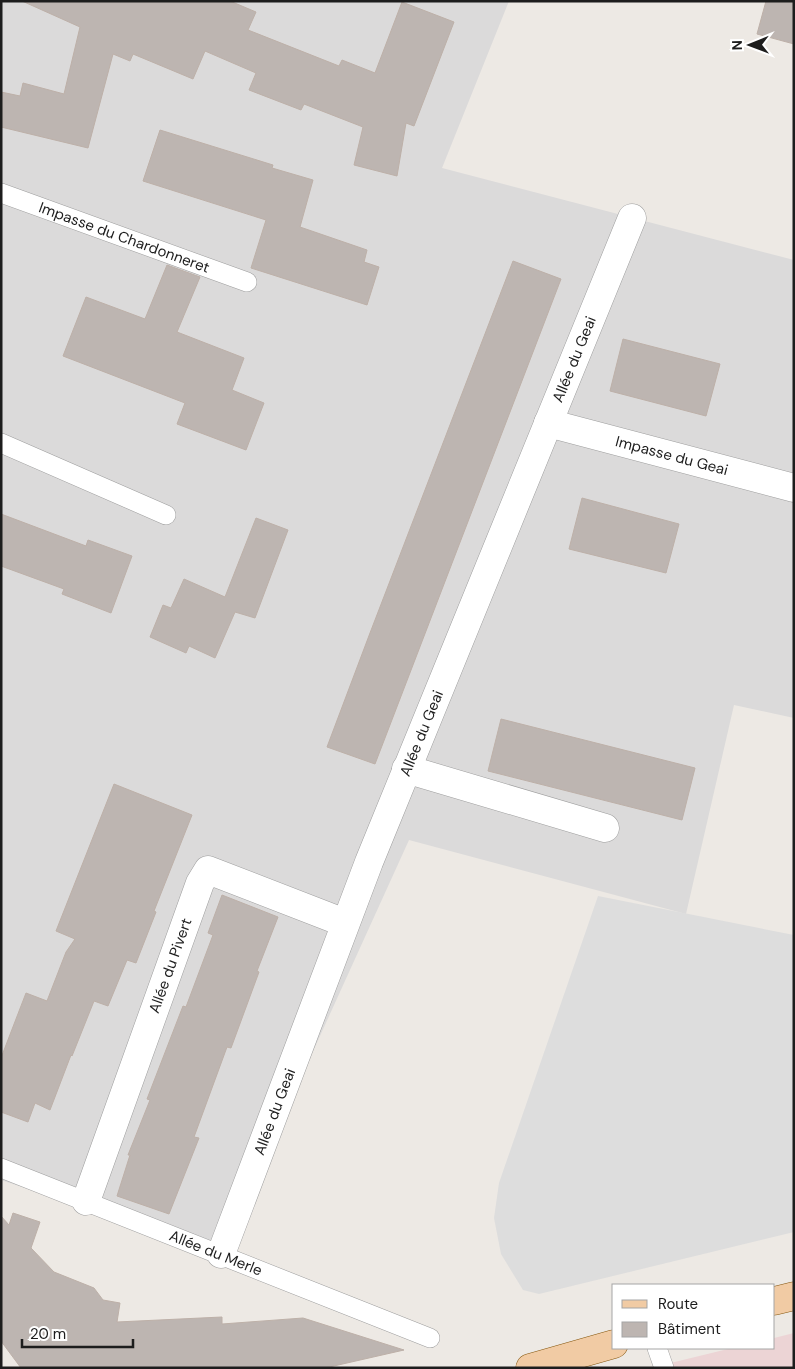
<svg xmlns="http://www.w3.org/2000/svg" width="795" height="1369" font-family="'DM Sans',sans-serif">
	<rect width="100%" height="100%" fill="#ede9e4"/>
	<path fill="#dbdada" d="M1,1H509L442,168L794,260V718L734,705L686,914L409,840L221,1254L1,1180Z"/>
	<path fill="#ecd4d5" d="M794,1333V1368H650L732,1348H774V1338Z"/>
	<path fill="#ddd" d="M598,896L794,935V1232L539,1294L523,1290L501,1254L494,1218L499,1183Z"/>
	<path fill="#bdb5b1" stroke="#bdb0a8" d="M22,1H230L256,12L248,30L339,66L342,60L375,73L402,2L454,22L414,126L406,123L397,176L354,165L363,127L304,104L301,110L249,90L256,73L205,51L193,79L133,54L130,61L113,54L88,148L1,127V92L20,96L23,83L64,94L80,27Z
		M766,1H794V44L757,34Z
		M160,130L273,165L272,168L313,180L300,227L367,250L364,262L379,267L367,305L251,268L266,220L143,181Z
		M513,261L561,279L375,764L327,747L370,633Z
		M167,265L200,277L177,332L244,358L232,390L264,403L246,450L177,424L185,403L63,356L86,297L145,319Z
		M623,339L720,364L706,416L610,391Z
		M582,498L679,524L666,573L569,549Z
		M1,514L86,546L88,540L132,556L111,613L62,594L64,589L1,566Z
		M256,518L288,530L255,618L235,612L215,658L189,646L186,653L150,637L163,605L171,608L184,579L225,597Z
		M501,719L695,768L682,820L488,771Z
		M114,784L192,815L154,911L156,912L136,963L127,960L108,1006L94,1001L72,1056L71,1055L50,1110L35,1103L28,1122L1,1112V1058L26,993L47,1001L66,952L75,939L56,931Z
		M222,895L278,917L257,971L259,972L231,1048L227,1047L194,1137L199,1138L169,1214L117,1196L130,1155H128L150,1100L147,1099L183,1006L186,1007L213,935L208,933Z
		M13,1213L40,1222L31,1248L54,1272L94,1288L103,1300L120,1303L117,1322L222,1317V1324L303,1318L404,1350L325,1368H21L1,1341V1216L9,1225Z"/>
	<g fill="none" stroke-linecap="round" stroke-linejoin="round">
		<g stroke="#9e9e9e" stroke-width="20">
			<g id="service">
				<path id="s1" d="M1,193L247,282"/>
				<path d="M1,443L166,515"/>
				<path id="s2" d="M1,1168L430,1338"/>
				<path d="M657,1348L664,1368"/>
			</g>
		</g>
		<g stroke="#9e9e9e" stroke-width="29">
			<g id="minor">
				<path id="s3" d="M548,423L794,488"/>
				<path d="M406,769L605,828"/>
				<path id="s4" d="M86,1201L200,883L208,870L345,923"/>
				<path id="s5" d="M221,1254L369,862L632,218"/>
			</g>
		</g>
		<g stroke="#855710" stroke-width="29">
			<path id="primary" d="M774,1301L794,1296
				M530,1368L614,1344"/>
		</g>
		<use href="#service" stroke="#fff" stroke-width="19"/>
		<use href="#minor" stroke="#fff" stroke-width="28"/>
		<use href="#primary" stroke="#f1cba4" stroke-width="28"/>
	</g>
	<g text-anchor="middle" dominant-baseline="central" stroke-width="5" stroke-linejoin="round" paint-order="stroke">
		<g font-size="15" fill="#1d1d1d" stroke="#fff">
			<text stroke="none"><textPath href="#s1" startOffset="131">Impasse du Chardonneret</textPath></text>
			<text stroke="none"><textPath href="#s5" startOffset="962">Allée du Geai</textPath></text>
			<text stroke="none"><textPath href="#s3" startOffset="128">Impasse du Geai</textPath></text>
			<text stroke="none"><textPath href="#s5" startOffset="558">Allée du Geai</textPath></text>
			<text stroke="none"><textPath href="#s4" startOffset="250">Allée du Pivert</textPath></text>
			<text stroke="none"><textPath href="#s5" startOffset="152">Allée du Geai</textPath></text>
			<text stroke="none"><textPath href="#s2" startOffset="231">Allée du Merle</textPath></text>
		</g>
	</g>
	<rect width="795" height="1369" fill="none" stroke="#1d1d1d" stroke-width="5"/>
	<rect x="612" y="1284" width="162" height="65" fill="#ffffff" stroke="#a5a5a5"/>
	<rect x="622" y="1300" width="25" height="8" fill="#f1cba4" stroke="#a5a5a5"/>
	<text x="658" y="1309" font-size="15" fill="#1d1d1d">Route</text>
	<rect x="622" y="1322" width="25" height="15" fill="#bdb5b1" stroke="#a5a5a5"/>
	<text x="658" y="1334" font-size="15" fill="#1d1d1d">Bâtiment</text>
	<g transform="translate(750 45) rotate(269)" stroke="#ffffff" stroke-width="4" paint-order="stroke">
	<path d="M0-4L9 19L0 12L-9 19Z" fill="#1d1d1d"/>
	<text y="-8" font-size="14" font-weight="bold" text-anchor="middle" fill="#1d1d1d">N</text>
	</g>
	<path d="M22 1339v8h111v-8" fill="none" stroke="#1d1d1d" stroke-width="2.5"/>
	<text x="30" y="1339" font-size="15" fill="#1d1d1d" stroke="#ffffff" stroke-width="4" paint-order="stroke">20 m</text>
</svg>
